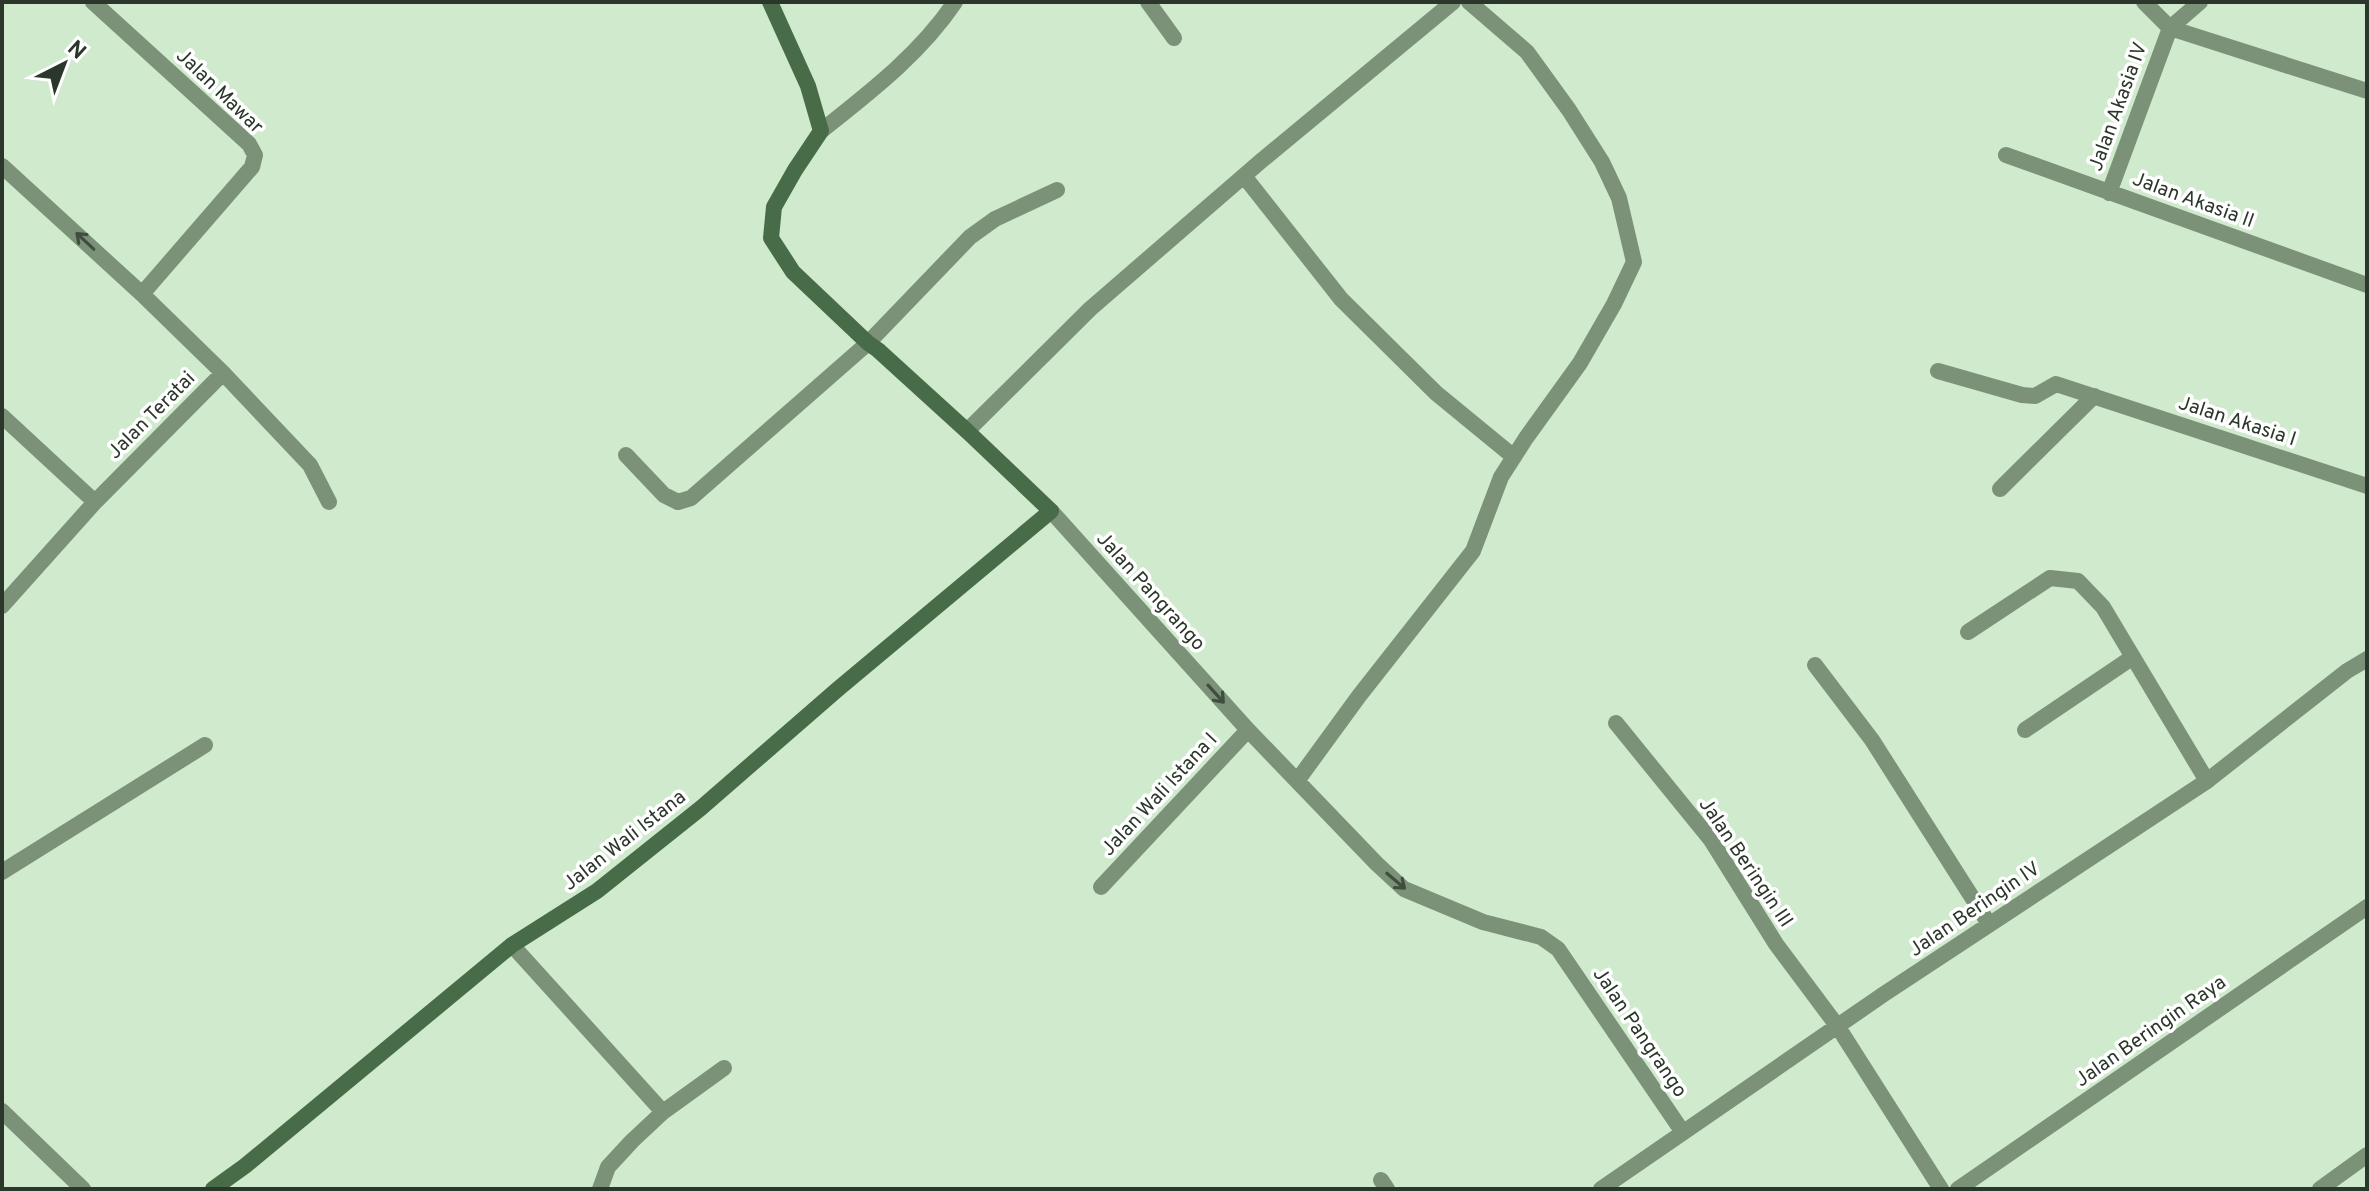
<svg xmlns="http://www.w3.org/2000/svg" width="2369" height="1191" font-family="Overpass,sans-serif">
	<rect width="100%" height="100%" fill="#cfeacd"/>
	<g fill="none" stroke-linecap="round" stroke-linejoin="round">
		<path stroke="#7b9279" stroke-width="16" d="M868,343L970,237L995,219L1057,190
			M2000,489L2094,396
			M1968,632L2050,578L2078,581L2103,607L2207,781
			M2025,730L2133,657"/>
		<path stroke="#7b9279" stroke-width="16" d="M93,2L249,144L255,155L252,167L142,294
			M1148,2L1174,38
			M2144,2L2170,28L2367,91
			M821,131C870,92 920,54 955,2
			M2006,155L2367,285
			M2,166L142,294L223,373L95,502L2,606
			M1244,176L1341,299L1436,393L1514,457
			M2109,193L2170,28L2200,2
			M1938,371L2022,395L2035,396L2056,384L2367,486
			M223,373L310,465L329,502
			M2,416L95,502
			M967,431L1090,309L1261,161L1453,2
			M626,455L664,495L678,502L691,498L868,343
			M1051,511L1248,730L1377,864L1404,889L1483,922L1541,937L1558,949L1682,1131
			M1815,665L1872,740L1989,924
			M1616,723L1711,840L1776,944L1838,1027L1941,1189
			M1297,781L1359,696L1473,551L1501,477L1526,438L1580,363L1614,304L1634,262L1619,198L1602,162L1569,110L1527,52L1469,2
			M2,872L205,745
			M1101,887L1248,730
			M512,945L663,1112
			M2,1111L83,1189
			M1381,1180L1387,1189
			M600,1189L608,1167L632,1141L663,1112L724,1068
			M1601,1189L1884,994L2207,781L2347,671L2367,659
			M1958,1189L2367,907
			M2320,1189L2367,1155"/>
		<path stroke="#496c48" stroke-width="16" d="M213,1189L245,1166L512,945L597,891L701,808L838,689L1051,511L967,431L878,350L868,343L793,272L771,238L774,207L795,170L821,131L808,86L770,2"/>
	</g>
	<defs><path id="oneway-shaft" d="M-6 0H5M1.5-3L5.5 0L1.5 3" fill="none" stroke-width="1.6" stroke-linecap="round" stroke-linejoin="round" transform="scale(2)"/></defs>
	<g stroke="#404e3f">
		<use href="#oneway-shaft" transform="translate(85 241) rotate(-137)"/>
		<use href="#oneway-shaft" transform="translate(1216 694) rotate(48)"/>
		<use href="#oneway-shaft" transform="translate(1396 881) rotate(40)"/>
	</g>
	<g text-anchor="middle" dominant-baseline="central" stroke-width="7" stroke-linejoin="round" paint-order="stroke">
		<g font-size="20" fill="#2c372c" stroke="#fff">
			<text transform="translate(219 92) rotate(44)">Jalan Mawar</text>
			<text transform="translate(2119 107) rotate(-70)">Jalan Akasia IV</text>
			<text transform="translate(2193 201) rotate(20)">Jalan Akasia II</text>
			<text transform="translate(152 416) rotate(-45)">Jalan Teratai</text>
			<text transform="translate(2237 422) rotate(18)">Jalan Akasia I</text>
			<text transform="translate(1150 592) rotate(48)">Jalan Pangrango</text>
			<text transform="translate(1160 795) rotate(-47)">Jalan Wali Istana I</text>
			<text transform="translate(625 841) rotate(-38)">Jalan Wali Istana</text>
			<text transform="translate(1745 863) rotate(56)">Jalan Beringin III</text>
			<text transform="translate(1975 910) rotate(-34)">Jalan Beringin IV</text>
			<text transform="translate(2151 1032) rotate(-35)">Jalan Beringin Raya</text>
			<text transform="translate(1639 1033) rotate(56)">Jalan Pangrango</text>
		</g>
	</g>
	<rect width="2369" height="1191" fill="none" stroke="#2c372c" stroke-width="8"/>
	<g transform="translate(64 64) rotate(42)" stroke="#ffffff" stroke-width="6" paint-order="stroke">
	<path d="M0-6L14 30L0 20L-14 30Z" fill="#2c372c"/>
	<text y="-12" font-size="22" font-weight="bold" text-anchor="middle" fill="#2c372c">N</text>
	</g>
</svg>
